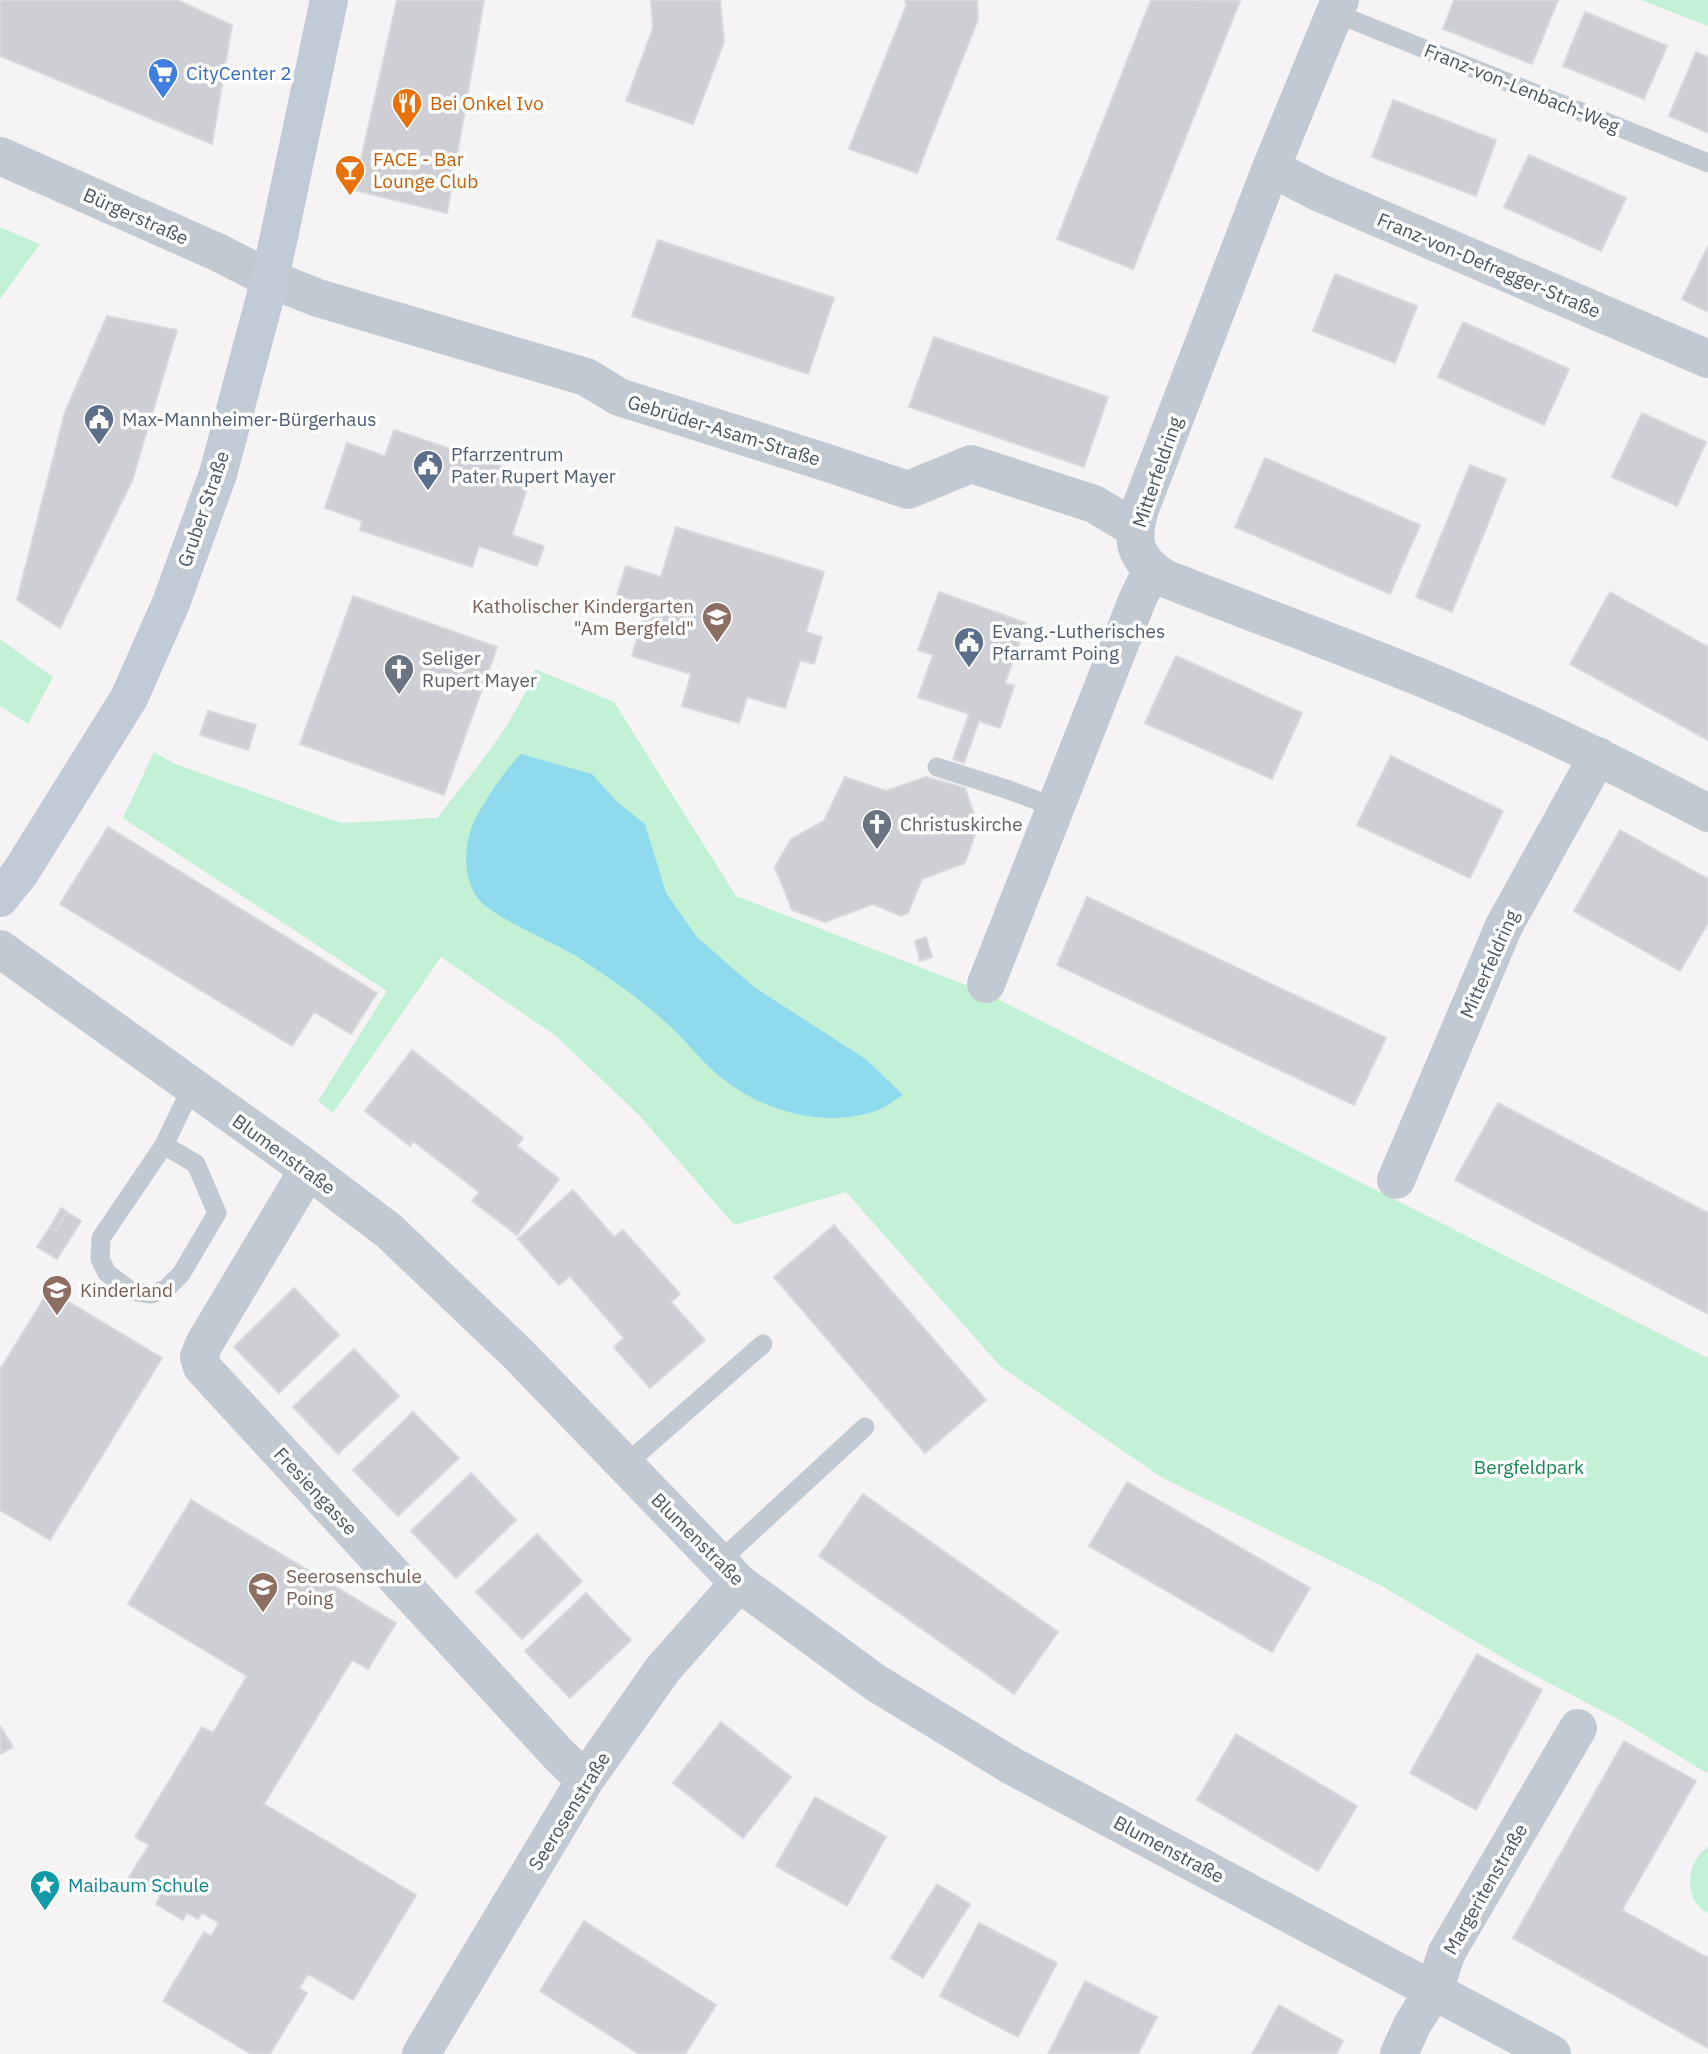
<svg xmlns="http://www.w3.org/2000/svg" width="1708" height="2054" font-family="'IBM Plex Sans',sans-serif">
	<rect width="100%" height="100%" fill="#f5f3f3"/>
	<path fill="#c3f1d5" d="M1641,0H1708V26Z
		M0,227L40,244L0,299Z
		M0,639L53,677L28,724L0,706Z
		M535,669L614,702L736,896L984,992L1708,1358V1774L1625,1723L1517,1666L1380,1585L1161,1477L1000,1366L846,1192L734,1225L639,1115L556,1036L441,957L333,1113L318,1101L387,991L123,818L154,752L175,764L341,823L437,818C473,771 515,725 535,669Z
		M1708,1847V1913C1682,1901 1686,1860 1708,1847Z"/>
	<path fill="#90daee" d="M521,754L592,774L617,802L645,824L666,893L697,937L754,987L867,1060L903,1095C894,1100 885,1108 875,1111C823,1129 758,1110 717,1074C701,1061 688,1043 673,1029C646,1003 615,982 584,961C560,944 489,917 476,896C464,877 464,849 471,829C478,809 506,768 521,754Z"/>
	<path fill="#cdcfd5" stroke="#d7d9de" stroke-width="2" d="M0,0H177L232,25L212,144L0,56Z
		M397,0H484L447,213L354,190Z
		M651,0H720L724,42L693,124L626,101L653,28Z
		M905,0H977L978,19L917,173L849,149L906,6Z
		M1151,0L1240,1L1133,269L1057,239Z
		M1454,0H1558L1532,64L1443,29Z
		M1585,12L1667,46L1644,99L1563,66Z
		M1696,52L1708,57V133L1669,116Z
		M1393,100L1496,140L1476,196L1372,157Z
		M1529,155L1626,198L1601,251L1504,207Z
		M658,240L834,298L808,374L632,316Z
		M1708,246V312L1682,299Z
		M1335,274L1417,306L1395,363L1313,331Z
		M107,316L177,330L132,481L60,628L17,600L65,412Z
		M1463,322L1569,369L1544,425L1438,377Z
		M934,337L1108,397L1084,467L909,407Z
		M1642,413L1706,442L1677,506L1612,477Z
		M394,430L531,476L512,535L544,546L537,566L479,546L472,567L360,530L362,521L325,508L347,443L385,456Z
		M1265,458L1420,525L1390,594L1235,527Z
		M1470,465L1506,479L1452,612L1416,597Z
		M676,527L824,572L806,632L822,637L814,664L800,660L785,708L747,697L739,723L682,706L691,674L632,656L647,605L617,595L626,566L661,577Z
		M939,592L1026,623L1005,683L1014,686L1000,728L979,721L964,763L953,759L969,714L918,697L933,655L918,650Z
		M1610,592L1708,647V740L1570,664Z
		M353,596L497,647L444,795L300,744Z
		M1176,656L1302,713L1272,779L1145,723Z
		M208,711L256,725L248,750L200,735Z
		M1391,756L1503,811L1470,878L1357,825Z
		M845,777L886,791L926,777L965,788L978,826L965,863L922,879L908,913L901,916L873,904L825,922L792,910L775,867L791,839L824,821Z
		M108,827L377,993L351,1034L314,1012L292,1046L60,904Z
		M1620,830L1708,879V923L1680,971L1574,911Z
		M1087,897L1386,1038L1354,1105L1057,965Z
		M926,937L932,957L920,961L915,941Z
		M412,1050L523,1138L517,1146L559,1179L517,1235L472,1201L479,1192L413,1141L410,1146L365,1111Z
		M1498,1103L1708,1213V1314L1455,1180Z
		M573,1190L614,1237L623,1230L680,1294L671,1302L705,1340L650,1388L614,1347L624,1338L570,1276L559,1285L518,1239Z
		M61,1208L67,1212L56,1231L50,1227Z
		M67,1212L81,1221L57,1259L37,1247L50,1227L56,1231Z
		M834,1225L986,1400L925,1453L774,1277Z
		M294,1288L339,1335L279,1393L234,1347Z
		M49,1290L162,1358L50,1540L0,1510V1370Z
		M354,1349L399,1396L338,1454L293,1407Z
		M413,1412L459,1458L398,1516L353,1470Z
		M471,1473L516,1520L456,1578L411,1531Z
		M1127,1482L1310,1588L1272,1652L1089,1546Z
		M863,1494L1058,1632L1014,1694L819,1556Z
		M191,1500L396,1623L368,1669L352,1660L264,1804L416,1895L353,2000L308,1974L299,1988L307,1993L270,2054H251L163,2001L204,1932L211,1936L219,1923L202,1913L198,1919L187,1913L183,1920L156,1904L160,1896L129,1877L149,1845L135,1837L202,1727L213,1733L247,1676L128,1604Z
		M537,1534L582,1581L522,1639L476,1592Z
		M586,1593L631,1640L570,1698L525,1651Z
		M1477,1654L1542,1690L1476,1810L1410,1773Z
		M721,1722L791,1777L743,1838L673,1783Z
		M0,1726L13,1747L0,1754Z
		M1236,1734L1357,1806L1318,1871L1197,1800Z
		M1624,1741L1696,1781L1622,1910L1708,1958V2048L1513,1938Z
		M815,1797L886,1837L847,1906L776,1866Z
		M937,1884L970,1904L923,1978L891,1958Z
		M584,1921L716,2005L685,2054H639L540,1991Z
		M979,1923L1057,1963L1018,2037L940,1996Z
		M1085,1981L1157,2017L1138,2054H1048Z
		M1279,2005L1343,2041L1336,2054H1252Z"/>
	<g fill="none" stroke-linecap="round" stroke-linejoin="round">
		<path stroke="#c1cad2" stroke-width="19" d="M1335,13L1708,163
			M937,767L1006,789L1057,808
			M164,1145L196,1164L217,1213L181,1274L166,1289L151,1294L131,1291L107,1273L100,1259L101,1238L164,1145L192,1087
			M625,1465L763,1344
			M719,1562L865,1427"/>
		<path stroke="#c1cad2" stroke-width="38" d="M1340,0L1271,168L1140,509C1130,542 1135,559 1164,578C1275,622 1389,662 1499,711C1570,742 1639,777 1708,813
			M0,156L217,252L270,279L318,298L586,377L619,397L831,464L908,490L971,464L1094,504L1134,528
			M1271,168L1318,192L1708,359
			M0,949L298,1162L389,1231L518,1354L739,1583L876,1683L1012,1766L1552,2054
			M986,984L1138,598L1152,570
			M308,1170L204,1344L199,1357L202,1367L559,1755L585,1780
			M1396,1180L1504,926L1598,756
			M421,2054L585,1780L663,1669L739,1583
			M1399,2054L1412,2025L1434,1990L1447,1952L1578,1728"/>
		<path stroke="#c1cbd6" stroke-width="38" d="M0,898L20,873L129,698L171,603L218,474L270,279L329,0"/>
	</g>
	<defs>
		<g id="supermarket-pin" transform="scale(1.575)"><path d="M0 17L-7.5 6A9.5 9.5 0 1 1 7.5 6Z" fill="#3f7fe0" stroke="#fff"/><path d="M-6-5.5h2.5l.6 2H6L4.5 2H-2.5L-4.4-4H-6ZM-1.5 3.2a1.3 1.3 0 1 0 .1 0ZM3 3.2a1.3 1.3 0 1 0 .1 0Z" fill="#fff"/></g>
		<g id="restaurant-pin" transform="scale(1.575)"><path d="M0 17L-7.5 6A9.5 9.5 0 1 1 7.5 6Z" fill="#e8710a" stroke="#fff"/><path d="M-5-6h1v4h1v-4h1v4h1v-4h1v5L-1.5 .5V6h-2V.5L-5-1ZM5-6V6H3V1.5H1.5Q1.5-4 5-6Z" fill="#fff"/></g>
		<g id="bar-pin" transform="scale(1.575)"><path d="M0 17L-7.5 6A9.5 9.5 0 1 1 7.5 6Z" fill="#e8710a" stroke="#fff"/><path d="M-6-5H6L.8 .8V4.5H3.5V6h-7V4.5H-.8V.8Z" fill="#fff"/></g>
		<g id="civic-pin" transform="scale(1.575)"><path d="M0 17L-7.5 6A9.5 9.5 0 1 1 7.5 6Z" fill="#5c6f8a" stroke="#fff"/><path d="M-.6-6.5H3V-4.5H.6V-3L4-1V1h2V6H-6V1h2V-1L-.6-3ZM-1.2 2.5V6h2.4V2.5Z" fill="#fff"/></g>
		<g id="school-pin" transform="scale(1.575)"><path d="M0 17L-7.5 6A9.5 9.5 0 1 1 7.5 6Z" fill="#8d6e63" stroke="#fff"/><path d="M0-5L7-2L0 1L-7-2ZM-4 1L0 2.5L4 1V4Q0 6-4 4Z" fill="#fff"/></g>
		<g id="church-pin" transform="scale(1.575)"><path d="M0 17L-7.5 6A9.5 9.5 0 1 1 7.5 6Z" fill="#6b7280" stroke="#fff"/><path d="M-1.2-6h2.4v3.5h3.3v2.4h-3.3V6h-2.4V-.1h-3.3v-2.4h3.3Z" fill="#fff"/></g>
		<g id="sight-pin" transform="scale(1.575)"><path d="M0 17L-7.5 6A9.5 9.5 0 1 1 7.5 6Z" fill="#0f9aa8" stroke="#fff"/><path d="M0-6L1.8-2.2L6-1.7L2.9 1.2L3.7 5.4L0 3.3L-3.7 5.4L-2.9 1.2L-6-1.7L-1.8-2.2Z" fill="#fff"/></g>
	</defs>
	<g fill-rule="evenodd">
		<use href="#supermarket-pin" x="163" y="73"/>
		<use href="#restaurant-pin" x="407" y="103"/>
		<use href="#bar-pin" x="350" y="170"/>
		<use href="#civic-pin" x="99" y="419"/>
		<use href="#civic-pin" x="428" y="465"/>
		<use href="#school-pin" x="717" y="617"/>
		<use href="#civic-pin" x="969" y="642"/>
		<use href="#church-pin" x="399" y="669"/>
		<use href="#church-pin" x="877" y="824"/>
		<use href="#school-pin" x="57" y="1290"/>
		<use href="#school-pin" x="263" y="1587"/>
		<use href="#sight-pin" x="45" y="1885"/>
	</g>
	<g text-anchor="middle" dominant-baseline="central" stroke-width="7" stroke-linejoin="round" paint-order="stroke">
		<g font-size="19" fill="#366cbe" stroke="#fff" text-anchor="start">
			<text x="186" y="73">CityCenter 2</text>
		</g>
		<g font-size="19" fill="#4a5661" stroke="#fff">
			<text transform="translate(1522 88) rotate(22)">Franz-von-Lenbach-Weg</text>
			<text transform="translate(136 216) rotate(24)">Bürgerstraße</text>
			<text transform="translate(1489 265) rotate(23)">Franz-von-Defregger-Straße</text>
			<text transform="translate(724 430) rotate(17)">Gebrüder-Asam-Straße</text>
			<text transform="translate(1157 472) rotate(-71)">Mitterfeldring</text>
			<text transform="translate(203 509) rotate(-71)">Gruber Straße</text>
			<text transform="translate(1489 964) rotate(-66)">Mitterfeldring</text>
			<text transform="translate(284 1154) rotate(36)">Blumenstraße</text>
			<text transform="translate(316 1491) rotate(47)">Fresiengasse</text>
			<text transform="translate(698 1539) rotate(45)">Blumenstraße</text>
			<text transform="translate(569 1811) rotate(-58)">Seerosenstraße</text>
			<text transform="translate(1169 1849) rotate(28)">Blumenstraße</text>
			<text transform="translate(1485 1889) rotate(-60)">Margeritenstraße</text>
		</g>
		<g font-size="19" fill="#c56008" stroke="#fff" text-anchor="start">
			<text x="430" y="103">Bei Onkel Ivo</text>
			<text x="373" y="159">FACE - Bar<tspan x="373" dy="22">Lounge Club</tspan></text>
		</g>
		<g font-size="19" fill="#4e5e75" stroke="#fff" text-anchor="start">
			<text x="122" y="419">Max-Mannheimer-Bürgerhaus</text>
			<text x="451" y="454">Pfarrzentrum<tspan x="451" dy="22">Pater Rupert Mayer</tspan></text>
			<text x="992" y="631">Evang.-Lutherisches<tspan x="992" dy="22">Pfarramt Poing</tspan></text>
		</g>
		<g font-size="19" fill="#785e54" stroke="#fff" text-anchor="start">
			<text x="694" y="606" text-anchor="end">Katholischer Kindergarten<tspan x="694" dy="22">"Am Bergfeld"</tspan></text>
			<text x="80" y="1290">Kinderland</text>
			<text x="286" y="1576">Seerosenschule<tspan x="286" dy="22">Poing</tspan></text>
		</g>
		<g font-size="19" fill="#5b616d" stroke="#fff" text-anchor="start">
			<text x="422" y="658">Seliger<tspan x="422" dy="22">Rupert Mayer</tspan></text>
			<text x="900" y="824">Christuskirche</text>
		</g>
		<g font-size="19" fill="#17864f" stroke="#fff">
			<text x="1529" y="1467">Bergfeldpark</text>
		</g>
		<g font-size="19" fill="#0d838f" stroke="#fff" text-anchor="start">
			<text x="68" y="1885">Maibaum Schule</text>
		</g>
	</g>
</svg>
